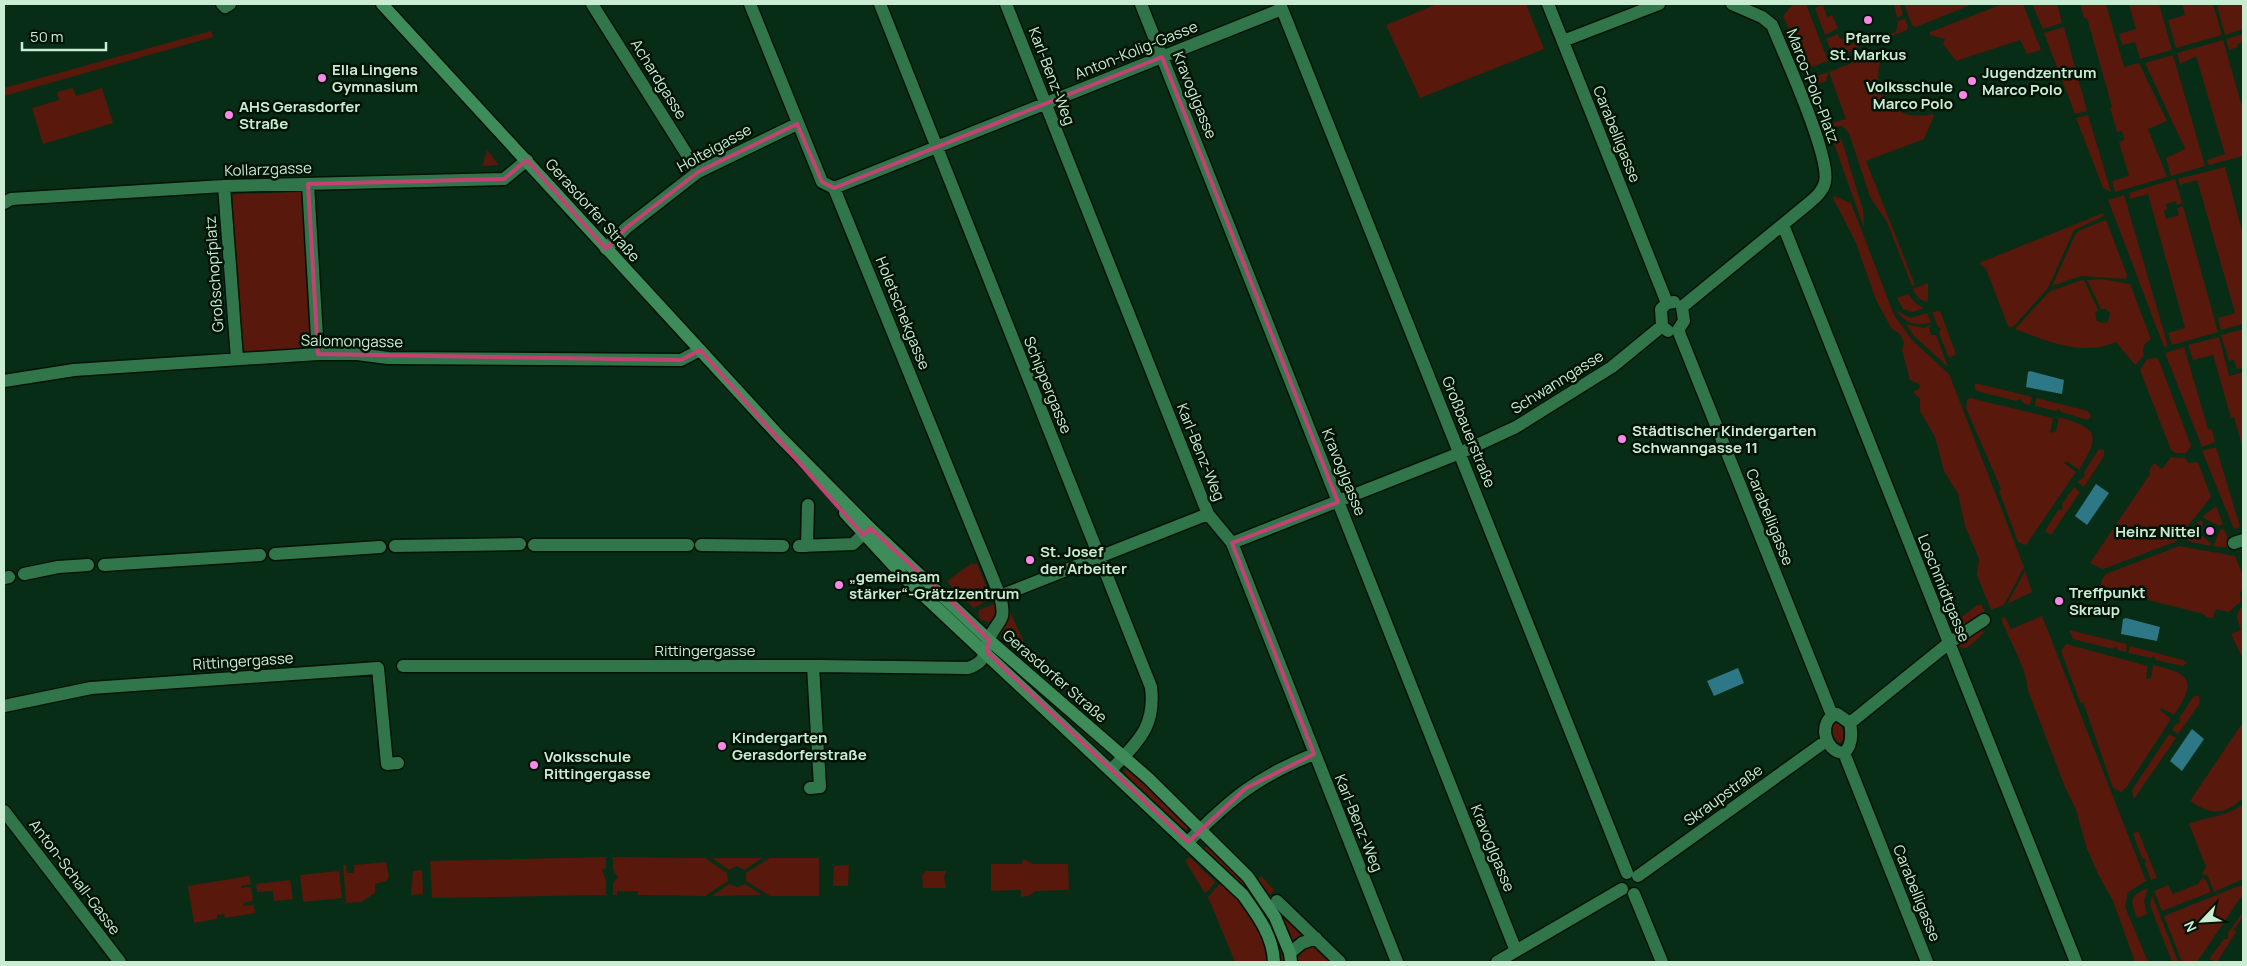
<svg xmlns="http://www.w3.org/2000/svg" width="2247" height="966" font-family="Manrope,sans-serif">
	<rect width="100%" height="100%" fill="#072d16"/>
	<path fill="#58180b" d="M1437,4H1526L1544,49L1420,98L1386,25Z
		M1793,4H1806L1828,61L1806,69L1783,16Z
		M1894,4H1900L1903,15L1897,18Z
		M1904,4H1969L1968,6L1916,27L1912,25Z
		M2003,4H2023L2041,50L2027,54L2020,40L1956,61L1943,44L1945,39L1930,35V32Z
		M2032,4H2057L2062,23L2043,29Z
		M2080,4H2106L2124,67L2139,63L2167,121L2148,129L2167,177L2115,192L2112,181L2129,176L2119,142L2124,140L2122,131L2117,132L2110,108L2112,107L2087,18H2084Z
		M2129,4H2159L2172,50L2140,59L2135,42L2122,45L2119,34L2136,29Z
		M2182,4H2213L2222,35L2176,48L2168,20L2185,15Z
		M2224,4H2243V29L2225,35L2217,6Z
		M1823,5L1827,17L1832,15L1838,28L1840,27L1825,35L1815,8Z
		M1905,19L1908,27L1907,30L1881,40V37L1896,32L1898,21Z
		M2064,27L2087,111L2075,114L2044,33Z
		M211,31L213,37L4,96V88Z
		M1838,34L1840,39L1843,38L1852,44L1858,42V49L1834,57L1826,39Z
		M2243,34V43L2237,44L2238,47L2229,50L2226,39Z
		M2223,40L2243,110V156L2209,165L2207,160L2225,154L2196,56L2180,64L2177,53Z
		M1877,53L1883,54C1867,93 1892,123 1933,114L1934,116L1924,139L1866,161L1915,285L1912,286L1887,222L1870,197L1849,133L1842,126L1828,127L1827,124L1846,119L1829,72Z
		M2173,55L2205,166L2171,176L2166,158L2185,149L2145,63Z
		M1828,72L1826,81L1812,86L1809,79Z
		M73,88L76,96L102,88L113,123L43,144L32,108L59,100L57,92Z
		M2088,115L2111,192L2103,188L2076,118Z
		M1837,136L1842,141L1863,210L1864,228L1832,138Z
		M487,150L499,165L482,166Z
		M2225,167L2243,235V324L2221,330L2218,318L2235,313L2197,180L2180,185L2178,179Z
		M2175,179L2182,203L2177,205L2176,201L2166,204L2167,209L2164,210L2166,219L2179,215L2177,208L2183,206L2218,332L2172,345L2168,333L2185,328L2148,194L2130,199L2129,193Z
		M300,192L304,193L311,350L240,353L230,197L234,194Z
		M2124,195L2168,346L2164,347L2108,200Z
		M1834,196L1851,203L1894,315L1912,340L1949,374L2024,567L2004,605L1991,610L1977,575L1979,559L1965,526L1958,494L1944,471L1935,437L1920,411V399L1913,392L1920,388L1919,384L1910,380L1902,350L1904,342L1900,334L1891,328L1876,300L1856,243L1833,198Z
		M2103,213L2104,216L2074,230L2048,288L2013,327L2008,326L1986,269L1979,263Z
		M2106,220L2127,275L2126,279L2081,276L2052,286L2075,235L2080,230Z
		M2101,279L2130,284L2151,339C2144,343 2142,348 2144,356L2135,365L2116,342C2082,357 2047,341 2015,329L2050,291L2079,281L2084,280L2098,310L2095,314L2097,321L2102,323L2108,322L2110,313L2106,309H2101L2087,280Z
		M1928,283V302C1920,301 1916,296 1913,289Z
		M1908,294L1915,303L1924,308L1913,312L1903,309L1897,298Z
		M1896,310L1910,318L1927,313L1931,322C1916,327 1904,323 1896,310Z
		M1940,311L1956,354L1949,358L1939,333L1941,329L1938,327L1932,312Z
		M1906,324L1923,328L1932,325L1929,328L1931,335H1936L1948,367L1914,336Z
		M2243,329V368L2237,369L2234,360L2229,361L2221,335Z
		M2219,337L2229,376L2243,372V449L2234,417L2231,418L2213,355L2193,360L2188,345Z
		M2184,347L2208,429L2212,430L2215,442L2202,447L2165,353Z
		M2158,358L2191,446L2186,453H2175L2171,450L2140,370L2147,359Z
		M1975,383L2032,397L2030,405L2023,403L2020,399L2016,401L1977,391L1975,389Z
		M1970,398L2053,418L2050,433L2056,431L2059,417C2098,429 2101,434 2079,470L2067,461L2064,463L2076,472L2026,545L2018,542L1999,491L2001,489L1966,408L1967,400Z
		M2036,398L2088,411L2091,416L2088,420L2061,412L2059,409L2055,411L2035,406Z
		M2216,447L2240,527L2234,529L2202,451Z
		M2099,449L2104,450V456L2084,487L2077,482L2085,476L2084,472Z
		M2171,457L2185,458L2189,463L2198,462L2211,497L2175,542L2103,569L2090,563L2150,474L2149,471L2154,463L2162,469Z
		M2074,487L2080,492L2051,535L2045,531L2058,510L2063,509L2062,504Z
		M2216,506L2223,524L2219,526L2202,517Z
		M2200,520L2203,522L2201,535L2211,543L2210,546L2187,541V537Z
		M2224,529L2231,548L2213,546L2220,530Z
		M2179,546L2235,556L2243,576V589L2240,593L2241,601L2229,612L2216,609L2213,618L2206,617L2204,614L2100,588L2102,579L2106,574Z
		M972,563L974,565L977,563L991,598L974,608L955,591L947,581Z
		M2025,571L2032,592L2007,604Z
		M996,603L999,613L992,623L981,620L978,614L979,610Z
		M1007,605L1028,651L1026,654L1000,633Z
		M1977,605H1982L1985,614L1960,630H1950L1954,623Z
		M2243,606V659L2231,634L2241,630C2237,619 2234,615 2243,606Z
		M2042,616L2146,881L2128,892L2125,907L2148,962H2135L2113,901L2098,874L2087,849L2076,810L2065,787L2027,688C2029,674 2007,635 2001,619L2005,617L2011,629Z
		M1981,628L1984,633L1967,648L1957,647L1966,638Z
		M2069,630L2127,644L2126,652L2118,650L2116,647L2112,649L2073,639Z
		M2066,644L2148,666L2146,679L2151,678L2153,665C2193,674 2196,682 2174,715L2162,708L2160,710L2171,719L2128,785L2121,792L2113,788L2083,702H2080L2061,651Z
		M2130,646L2183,660L2187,663L2183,666L2156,660L2154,656L2151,658L2128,653Z
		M2194,696H2199L2200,703L2178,734L2172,730L2176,724L2180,723L2179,718Z
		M1836,721C1843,725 1844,732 1843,740L1838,744L1833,737L1832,725Z
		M2243,722V798C2224,816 2211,815 2190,801Z
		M2169,734L2176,738L2134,799L2132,790Z
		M1127,768L1168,804L1188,826L1187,830L1178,826L1129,780L1124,771Z
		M2243,804V879L2214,892L2208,876L2202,874L2206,867L2189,824C2207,816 2228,817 2243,804Z
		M2138,831L2157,878L2151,880L2145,864L2146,860L2142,858L2133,834Z
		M1209,844L1228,861L1272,917L1287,962H1280L1271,935L1221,866L1203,849Z
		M606,857V870L604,868L602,870L606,880V895L432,898L430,861Z
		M613,857L705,858L727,873L728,881L705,896L638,895V891H617V895H613V883L618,877L613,870Z
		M712,858H762L744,870L737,866L729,870Z
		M770,858H819V896H770L746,881V873Z
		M1187,858H1191L1215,882L1207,892H1204L1186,862Z
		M1023,859L1034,864H1068L1069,890L1036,891L1028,896L1021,897V890L991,891V864H1022Z
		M386,862L389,877L386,881L375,884V893L361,902L346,903L343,865H346L347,873H354V865Z
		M849,865L848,886H833L834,866Z
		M422,870L423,894L411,895L413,871Z
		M339,871L342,898L303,902L300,875Z
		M926,871H946L944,877L946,888H923L922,875Z
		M249,876L251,884L241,886V888L251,887L253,901L243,903V906L254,905L255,913L225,918L224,914L217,915V919L194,923L188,886Z
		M1261,876L1274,890L1270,895L1271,900L1304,935L1295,946L1292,945L1256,882Z
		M2202,878L2206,880L2211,892L2162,911L2154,891L2168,885L2173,894L2198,884Z
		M290,880L293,899L274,901L273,891L257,892L256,884Z
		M1222,881L1259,924L1272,962H1235L1208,897Z
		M729,884L737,887L745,884L762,895L712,896Z
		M2239,886H2243V894L2197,962H2182L2164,916Z
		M2148,888L2144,901L2147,914L2137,918C2130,900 2129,896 2148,888Z
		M2152,895L2178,962H2172L2150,905Z
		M2243,912V916L2234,930L2236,932L2217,962L2209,959L2224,939H2228V933Z
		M1314,945L1337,962H1295L1306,947Z"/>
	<path fill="#2e7786" d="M2030,371L2064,380L2062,394L2026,387L2028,372Z
		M2096,484L2109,493L2087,525L2075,516Z
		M2126,618L2160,627L2157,641L2121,634L2123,619Z
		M1738,668L1744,683L1714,696L1707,681Z
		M2192,729L2204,739L2182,771L2170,761Z"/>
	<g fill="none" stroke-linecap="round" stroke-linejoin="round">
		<g stroke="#011306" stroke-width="15">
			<path id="street" d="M222,4L225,7L230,4
				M592,4L698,172
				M880,4L1151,687C1156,728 1137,742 1111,770
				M1006,4L1208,514L1232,543L1397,962
				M1141,4L1516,951
				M1280,4L1627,873
				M1548,4L1667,303
				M1563,41L1659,4
				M308,184L318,354
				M224,186L237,359
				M834,188L1282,9
				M4,203L11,199L224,186L504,179L527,160
				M1783,225L2076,962
				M606,249L626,228L698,172L797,124
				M1682,307L1809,203C1816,197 1823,191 1825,182C1831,157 1784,54 1772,25L1762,17L1732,4
				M1678,330L1832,715
				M1678,330L1684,321L1682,307
				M1668,331L1662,326L1661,309L1667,303L1674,302
				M4,381L74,370L318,354H357L388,358L681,360L700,350
				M1232,543L1460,453L1516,427L1612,367L1662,326
				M2234,543L2243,540
				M534,545H688
				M701,545L783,546
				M395,546L520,544
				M799,546L853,544L870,528
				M807,546L808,505
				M275,554L380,547
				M104,565L260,555
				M24,574L58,567L88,565
				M4,578L9,577
				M1000,596L1208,514
				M403,666H819L968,668C986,662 983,655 989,639C998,618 1007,624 1000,596L834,188L822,182L750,4
				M4,706L91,688L378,668L387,764L398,763
				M1837,714L1850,723C1852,733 1853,745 1844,753C1824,752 1817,720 1837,714Z
				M1850,723L1949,643L1984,620
				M1844,753L1927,962
				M810,788L820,787L813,666
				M4,811L120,962
				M1188,842C1231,798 1257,777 1314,754
				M1638,876L1826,741
				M1634,894L1662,962
				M1277,901L1340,962
				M1290,953L1302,943L1316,938
				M1497,962L1622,889"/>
		</g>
		<g stroke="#011306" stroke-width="15">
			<path id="secondary" d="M382,4L780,437L870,528L989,640L1148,778L1248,877L1275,917L1290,953L1291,962
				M845,513L904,577L1243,895C1258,916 1273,936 1274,962"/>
		</g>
		<use href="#street" stroke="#31764a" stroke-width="12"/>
		<use href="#secondary" stroke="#3d8c59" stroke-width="12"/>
	</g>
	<path fill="none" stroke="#c44273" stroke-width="4" stroke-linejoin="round" d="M1162,57L1338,502L1232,543L1314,754L1246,788L1188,842L987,652L989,640L948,598L870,528L863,535L700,350L681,360L318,354L308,184L504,179L527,160L606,249L626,228L698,172L797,124L822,182L834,188Z"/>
	<g fill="#f987e8" stroke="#001304" stroke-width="2">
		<circle cx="1868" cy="20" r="5"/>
		<circle cx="322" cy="78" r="5"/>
		<circle cx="1972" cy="81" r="5"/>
		<circle cx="1963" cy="95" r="5"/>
		<circle cx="229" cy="115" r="5"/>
		<circle cx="1622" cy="439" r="5"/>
		<circle cx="2210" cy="531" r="5"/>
		<circle cx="1030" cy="560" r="5"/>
		<circle cx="839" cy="585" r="5"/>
		<circle cx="2059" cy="601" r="5"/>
		<circle cx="722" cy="746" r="5"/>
		<circle cx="534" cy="765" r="5"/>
	</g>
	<g text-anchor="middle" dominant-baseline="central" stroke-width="5" stroke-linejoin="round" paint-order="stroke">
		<g font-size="15" font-weight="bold" fill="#caecd3" stroke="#001304" text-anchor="start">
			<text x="1868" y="37" text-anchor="middle">Pfarre<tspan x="1868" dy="17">St. Markus</tspan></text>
			<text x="332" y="69">Ella Lingens<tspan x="332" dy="17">Gymnasium</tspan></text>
			<text x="1982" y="72">Jugendzentrum<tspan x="1982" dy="17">Marco Polo</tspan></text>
			<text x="1953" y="86" text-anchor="end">Volksschule<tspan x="1953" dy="17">Marco Polo</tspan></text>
			<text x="239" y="106">AHS Gerasdorfer<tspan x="239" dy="17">Straße</tspan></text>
			<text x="1632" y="430">Städtischer Kindergarten<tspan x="1632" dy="17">Schwanngasse 11</tspan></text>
			<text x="2200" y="531" text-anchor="end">Heinz Nittel</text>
			<text x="1040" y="551">St. Josef<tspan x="1040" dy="17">der Arbeiter</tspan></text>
			<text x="849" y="576">„gemeinsam<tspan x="849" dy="17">stärker“-Grätzlzentrum</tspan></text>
			<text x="2069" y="592">Treffpunkt<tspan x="2069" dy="17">Skraup</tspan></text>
			<text x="732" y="737">Kindergarten<tspan x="732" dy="17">Gerasdorferstraße</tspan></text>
			<text x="544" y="756">Volksschule<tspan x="544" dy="17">Rittingergasse</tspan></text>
		</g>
		<g font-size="15" fill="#caecd3" stroke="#001304">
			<text transform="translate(1136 50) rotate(-22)">Anton-Kolig-Gasse</text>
			<text transform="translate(1052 76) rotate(69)">Karl-Benz-Weg</text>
			<text transform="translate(659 79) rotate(58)">Achardgasse</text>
			<text transform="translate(1813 86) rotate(69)">Marco-Polo-Platz</text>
			<text transform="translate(1195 95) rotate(68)">Kravoglgasse</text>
			<text transform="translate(1617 134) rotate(68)">Carabelligasse</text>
			<text transform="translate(714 148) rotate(-29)">Holteigasse</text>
			<text transform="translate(268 169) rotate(-2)">Kollarzgasse</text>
			<text transform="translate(593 210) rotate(48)">Gerasdorfer Straße</text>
			<text transform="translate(214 274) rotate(-94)">Großschopfplatz</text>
			<text transform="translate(903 313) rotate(68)">Holetschekgasse</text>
			<text transform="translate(352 341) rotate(1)">Salomongasse</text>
			<text transform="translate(1557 382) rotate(-32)">Schwanngasse</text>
			<text transform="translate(1048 385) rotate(68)">Schippergasse</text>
			<text transform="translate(1469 432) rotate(68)">Großbauerstraße</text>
			<text transform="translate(1201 452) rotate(68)">Karl-Benz-Weg</text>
			<text transform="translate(1344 472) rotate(68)">Kravoglgasse</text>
			<text transform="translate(1770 517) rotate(68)">Carabelligasse</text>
			<text transform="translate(1944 588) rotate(68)">Loschmidtgasse</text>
			<text x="705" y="650">Rittingergasse</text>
			<text transform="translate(243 661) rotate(-4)">Rittingergasse</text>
			<text transform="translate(1055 676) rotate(41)">Gerasdorfer Straße</text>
			<text transform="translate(1723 795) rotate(-36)">Skraupstraße</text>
			<text transform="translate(1359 823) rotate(68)">Karl-Benz-Weg</text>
			<text transform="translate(1493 848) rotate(68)">Kravoglgasse</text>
			<text transform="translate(75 877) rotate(53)">Anton-Schall-Gasse</text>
			<text transform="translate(1917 893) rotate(68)">Carabelligasse</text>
		</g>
	</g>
	<rect width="2247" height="966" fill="none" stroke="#caecd3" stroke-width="10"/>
	<g transform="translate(2202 921) rotate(245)" stroke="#001304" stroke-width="4" paint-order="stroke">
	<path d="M0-4L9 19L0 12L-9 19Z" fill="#caecd3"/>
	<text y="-8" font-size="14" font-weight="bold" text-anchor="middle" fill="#caecd3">N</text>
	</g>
	<path d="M22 42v8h84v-8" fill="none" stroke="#caecd3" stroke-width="2.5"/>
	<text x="30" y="42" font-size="15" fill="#caecd3" stroke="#001304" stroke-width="4" paint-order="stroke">50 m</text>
</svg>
